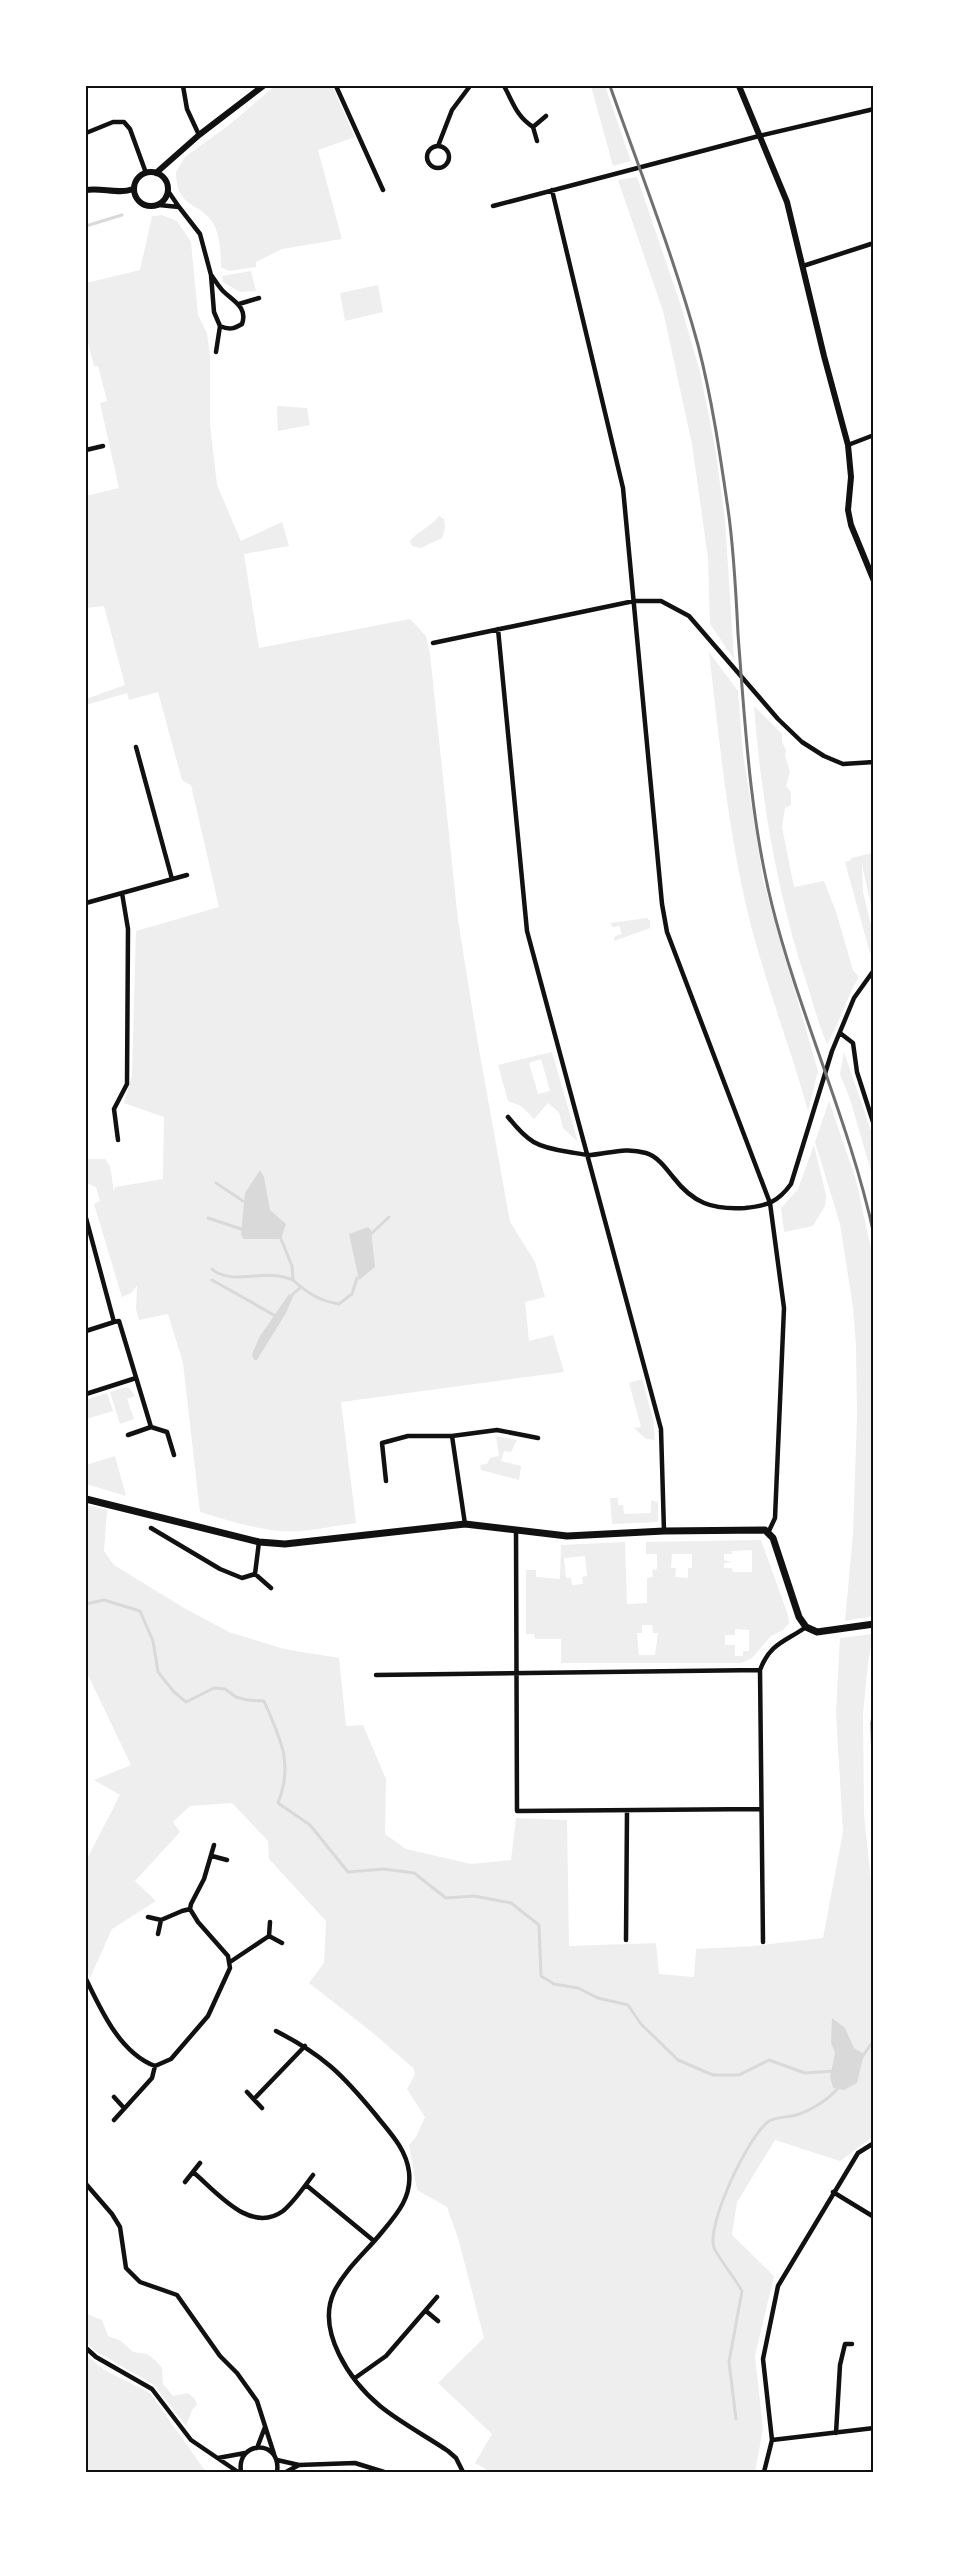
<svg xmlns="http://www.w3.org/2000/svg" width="959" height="2558" font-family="'PT Sans',sans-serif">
	<rect width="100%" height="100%" fill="#fff"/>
	<path fill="#eee" fill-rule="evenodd" d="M275,86H332L355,137L318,150L342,239L282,249L256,262V267L229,271L221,267C221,252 220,232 211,220C196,201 176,207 176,172L185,157L229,125Z
		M591,86H605L631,161L613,166Z
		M637,177L681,306L700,372L715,447L725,520L734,659L710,624L708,558L692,444L663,311L618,180Z
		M162,215L177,221L191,242L198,315L207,333L210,357V424L217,485L241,541L282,522L289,546L244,554L259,648L410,619L426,636L430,654L458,920L477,1038L510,1222L535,1262L545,1297L525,1302L529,1341L553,1335L564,1372L341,1402L356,1523C332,1526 306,1533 282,1531C254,1529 227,1520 200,1512L183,1363L168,1314L139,1320L136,1309L137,1286L131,1293L122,1297L94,1204L100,1201L96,1187L86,1183V1159H105L110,1166L114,1192L115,1187L163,1179L164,1117L124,1103L132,1075L136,931L219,907L191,785L182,780L158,692L129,700L127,693L86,705V699L125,685L104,606L86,608V496L119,488L100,403L107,401L98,366H94L86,335V283L140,270L152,216Z
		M251,271L256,291L240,292L223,282L222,276Z
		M378,285L383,312L345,321L340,293Z
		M277,406L307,408L310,425L278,431Z
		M439,516L444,519L445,528L442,538L421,548L412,546L410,542C414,533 431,527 439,516Z
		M709,652L738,691L743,754L764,884L818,1071L808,1111C789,1042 762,975 746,905C727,822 719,737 709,652Z
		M754,706L782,734V742L786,750L785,756L790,772L786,786L791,792V805L785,808L782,827L794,887L824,881L836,912L853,970L859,977C846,998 840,1023 827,1044C819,1026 814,1006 808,987C778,897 761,801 754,706Z
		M873,853V914L862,865L863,892L873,933V953H870L868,946L845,862L851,860V858Z
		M647,918L650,921V928L614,941L615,936L622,934L619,926L613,927L610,923Z
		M552,1052L577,1139V1141L563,1128C558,1112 564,1116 548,1103L534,1119L521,1106L508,1101L498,1065ZM541,1059L550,1091L538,1094L529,1063Z
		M844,1052L873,1137V1178L850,1099L840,1074Z
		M829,1101L856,1180L873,1258V1616L845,1621L853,1534L857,1416L856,1346L853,1307L840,1224L815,1142Z
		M814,1145L826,1195L825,1206L813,1226L784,1232L781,1208L798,1189Z
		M642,1379L653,1419L655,1440L646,1439L634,1428L641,1427L629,1383Z
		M123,1388H129L135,1396L127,1399L134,1419L120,1424L110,1392Z
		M107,1393L113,1411L86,1419V1400Z
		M496,1436L517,1440L511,1452L504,1451L501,1461L521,1466L519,1480L481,1470L480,1465L487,1464L490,1458L499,1456Z
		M115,1456L126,1496L86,1484V1465Z
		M610,1498H618V1505H623L624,1514L651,1513V1500L658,1502V1522L612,1524Z
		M86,1505L107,1510L104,1551L114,1565L184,1608L229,1632L284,1649L339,1658L346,1726L363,1725L386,1779L385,1834L406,1849L471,1864L511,1860L516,1818L567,1820L569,1946L656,1943L659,1974L694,1977L696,1949L754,1946L823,1938L843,1832L836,1713L840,1638L873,1634L868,1663L863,1714L864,1814L874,1912L873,2137L840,2161L775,2140L737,2202L732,2235L774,2276L755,2356L763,2429L755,2472H481L487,2470L475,2463L492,2434L438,2383L484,2338L458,2238L447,2207L417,2190L409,2145L416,2137L425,2117L407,2089L415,2074L413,2068L373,2033L309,1983L324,1963L326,1921L269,1859L268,1841L232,1803L190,1806L173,1822L180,1832L135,1881L156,1901L112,1929L90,1978L86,1968V1856L88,1857L120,1795L94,1780L131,1765L86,1671Z
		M761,1540L788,1615L789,1623L783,1630L771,1636L752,1658L741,1663H561V1639H535L534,1634H526V1570H536V1577L560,1579L561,1545L625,1542L627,1604L647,1603V1578L653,1577L652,1570L657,1569V1554H646V1542ZM752,1550V1572H733L732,1568H724V1563L732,1562L724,1560V1554H732V1551ZM672,1554H692V1568H688V1578L675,1577L676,1568H671ZM585,1556L587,1576L582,1577L583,1584L572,1585L571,1578H566L564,1558ZM642,1625H652L653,1633H658L655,1655H639L637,1633H642ZM735,1629L749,1630V1651H743V1656H735V1645H725V1635H735Z
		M86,2311L89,2315L102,2320L108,2336L121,2341L133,2352L147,2354L155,2360L162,2368L163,2384L173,2396L188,2393L195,2399L197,2405L192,2410L186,2426L154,2385L94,2350L86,2341Z
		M86,2354L104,2370L150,2393L206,2472H86Z"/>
	<path fill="#d9d9d9" d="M260,1170L264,1177L270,1210L286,1224L281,1239H243L241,1234L245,1193Z
		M368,1227L371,1230L375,1267L359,1280L349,1234Z
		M289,1294L293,1297L286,1313L257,1360H254L252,1354L260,1336Z
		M832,2018L845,2028L854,2048L864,2054L857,2083L844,2090L833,2088L830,2077L835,2053L831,2043Z"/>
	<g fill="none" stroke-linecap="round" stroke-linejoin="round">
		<path stroke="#d9d9d9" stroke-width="3" d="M86,226L122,215
			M216,1183L243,1201
			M208,1218L241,1229
			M371,1234L389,1217
			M281,1239L292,1266L293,1280C307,1293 320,1301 339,1304L352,1294L357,1278
			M212,1269C232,1287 265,1267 293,1280
			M212,1280L274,1315
			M292,1295L301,1287
			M86,1604L104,1600L140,1611L153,1641L158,1672L174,1692L186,1702L214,1688L225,1689L236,1697L247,1700L264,1701C280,1739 294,1762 278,1803L310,1825L348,1872L384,1869L414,1873L446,1898L474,1896L511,1903L539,1925L541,1976L554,1984L578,1988L598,1998L628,2005L641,2024L678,2060L713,2075H739L769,2060L805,2073L835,2071
			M862,2057L874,2040
			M736,2419L729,2362L742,2291C736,2280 718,2257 714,2248C706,2225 748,2136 769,2121C776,2117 788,2117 796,2115C810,2111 828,2100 838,2088"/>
		<path stroke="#111" stroke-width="4.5" d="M183,86L187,109L199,135
			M336,86L383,190
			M504,86C513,102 516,116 533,127
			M86,133L113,122H124L130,129L146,173
			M537,141L533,127L546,116
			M427 157a11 11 0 1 1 22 0a11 11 0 1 1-22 0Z
			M438,146L452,110L470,86
			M552,190L623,488L662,904L667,932L770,1203L784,1308L775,1518L768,1533
			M168,191L179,207L200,234L211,275
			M159,205L179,207
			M493,206L759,136L874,109
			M803,266L874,243
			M239,304L259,298
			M216,352L220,326L214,312L211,275C215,280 218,286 223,291C233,301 248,307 242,324C234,329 229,330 220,326
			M848,445L874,435
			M86,450L103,446
			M498,629L527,931L661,1429L664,1531
			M433,643L634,601H661L689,616L778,719L802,742L824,756L843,764L874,762
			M136,747L172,879
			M86,903L187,875
			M840,1033L853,1043L857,1072L874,1125
			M508,1117C528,1142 536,1147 569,1152C576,1153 584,1155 591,1155C611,1153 626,1147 646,1153C657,1156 666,1168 673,1177C693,1203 712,1210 745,1208C767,1206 778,1202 791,1184L832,1051L854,998L874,970
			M118,1140L114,1109L127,1084L128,929L122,893
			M86,1218L114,1322L119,1321L151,1427L167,1432L174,1455
			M86,1331L114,1322
			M86,1394L136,1378
			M128,1435L151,1427
			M452,1436L465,1524
			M386,1481L382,1443L408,1436H452L497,1430L538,1438
			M151,1528L220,1569L242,1578L255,1574L259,1542
			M516,1530L517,1811L761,1809
			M255,1574L271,1588
			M376,1675L760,1670
			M212,1856L227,1860
			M148,1917L161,1920L158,1934
			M161,1920L182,1911L190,1909
			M270,1922L269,1936L282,1943
			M626,1940L627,1811
			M763,1942L760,1670C770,1643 785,1642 806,1627
			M230,1962L269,1936
			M86,1979C101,2010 120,2053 155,2066
			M276,2031C323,2055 342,2074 375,2114C389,2132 406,2148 409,2172C412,2197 397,2214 382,2232C367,2251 345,2269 334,2292C316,2331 350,2381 380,2406C401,2423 426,2436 448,2451L456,2458L463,2472
			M247,2092L262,2108
			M114,2097L124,2108
			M254,2099L305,2046
			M114,2120L152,2078L155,2066L171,2059L208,2016L230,1968L228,1956L198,1922L190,1909L191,1904L204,1879L214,1845
			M193,2172C216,2191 250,2235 283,2211C294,2202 304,2187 313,2175
			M185,2182L200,2163
			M86,2184L112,2214L120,2227L126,2268L140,2282L177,2295L220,2356L237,2373L257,2401L274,2454
			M306,2185L374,2241
			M833,2192L874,2217
			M426,2311L438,2321
			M86,2348L96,2357L152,2389L191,2440L238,2472
			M355,2378L386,2356L437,2297
			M836,2433L840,2365L845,2344H852
			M772,2440L874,2428
			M257,2448L265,2427
			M218,2458L245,2453
			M277,2460L299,2465L355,2463L384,2472
			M241,2472C236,2440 282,2439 277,2472
			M286,2472L299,2465
			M764,2472L772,2440L763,2359L778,2286L858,2153L874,2143"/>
		<path stroke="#111" stroke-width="6" d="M739,86L787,202L824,356L848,445L851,477L848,510L851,525L874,581
			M134 189a17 17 0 1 1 34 0a17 17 0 1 1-34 0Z
			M156,173L199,135L263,86
			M86,190C101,187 119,195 133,189"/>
		<path stroke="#111" stroke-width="7" d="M86,1499L259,1542L285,1544L465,1524L567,1536L664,1531L765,1530L773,1538L799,1617L806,1627L817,1632L874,1624"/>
		<path stroke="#707070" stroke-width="3" d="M610,86C640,171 674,257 698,345C712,399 720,454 728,509C734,550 736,592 738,634C745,724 750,817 772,905C800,1017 850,1123 874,1235
			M874,1706L872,1723L874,1817"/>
	</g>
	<rect width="959" height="2558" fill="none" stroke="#ffffff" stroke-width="174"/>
	<rect x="87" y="87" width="785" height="2384" fill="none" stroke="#111" stroke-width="2"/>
</svg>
